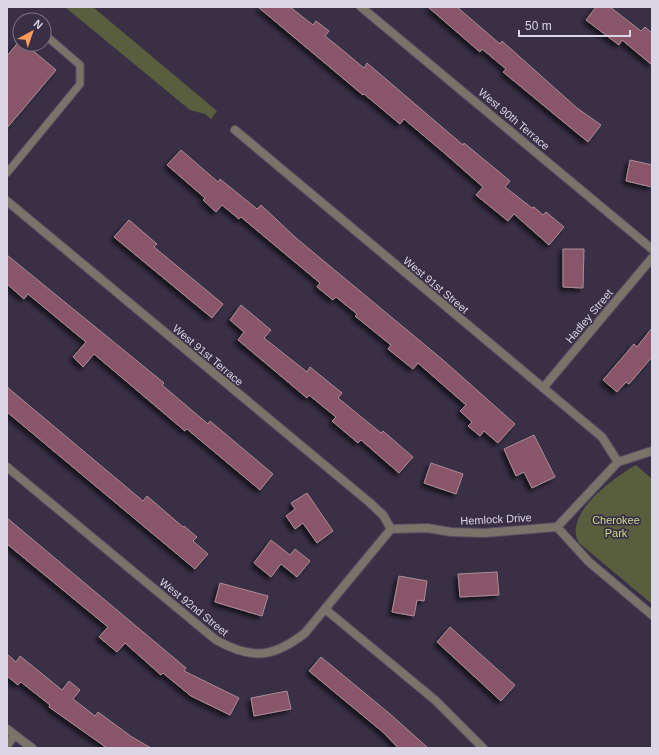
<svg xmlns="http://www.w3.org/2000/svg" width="659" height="755" font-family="Arial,sans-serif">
	<defs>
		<filter id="shadow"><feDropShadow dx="-3.5" dy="3.5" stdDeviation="2" flood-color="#0009"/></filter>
	</defs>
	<rect width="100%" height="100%" fill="#393046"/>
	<path fill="#595f3e" d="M65,7H93L217,111L211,119L205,114L190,110Z
		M636,465L652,479V604L579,543C562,514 615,477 636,465Z"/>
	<path fill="#895467" stroke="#ad8d97" filter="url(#shadow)" d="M258,7H290L313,25L316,21L329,31L325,36L340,48L364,68L367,63L463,145L464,143L510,181L505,187L532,208L534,207L543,215L546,212L564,227L549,245L514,214L508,221L476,195L483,187L442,151L404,119L400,124L364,94L363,95Z
		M428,7H457L500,44L502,41L577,108L601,125L588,142L503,72L506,69L482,49L480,52Z
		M596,7H610L641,31L645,27L652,33V65L622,40L619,45L586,20Z
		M20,40V44H25L56,70L7,128V56Z
		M181,150L218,182L220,179L257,209L261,205L296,238L443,360L515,424L498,443L484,431L480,436L468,426L472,422L460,411L466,405L418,363L413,369L388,349L391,345L355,316L357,314L336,297L333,300L317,287L320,283L241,217L239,219L222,205L216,212L203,200L205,198L167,165Z
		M630,160L652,165V187L626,181Z
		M129,220L157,244L154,247L223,304L212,318L114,237Z
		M563,249H584L583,288L563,287Z
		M7,255L164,383L162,385L208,424L210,421L273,474L260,490L187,429L185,431L94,354L83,367L73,357L86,342L28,294L24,299L7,284Z
		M241,305L271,330L264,338L307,372L310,367L342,393L338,398L381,433L383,431L413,457L399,473L361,440L358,443L332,421L336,417L309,395L307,398L238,340L244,332L230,320Z
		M652,328V357L629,384L626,382L617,392L603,380L634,344L637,347Z
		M7,387L143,501L147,496L183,527L184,526L197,537L193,541L208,554L195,569L7,412Z
		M534,435L555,477L532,488L524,472L516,476L504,449Z
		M431,463L463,474L456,494L424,483Z
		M307,493L333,531L317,543L303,523L295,529L286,516L295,509L291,503Z
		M7,518L186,668L184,671L239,698L230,715L191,696L163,673L161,675L125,643L117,652L99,637L108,627L7,544Z
		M271,540L290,555L295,549L310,561L297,577L281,564L271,577L254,563Z
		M497,572L499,595L460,597L458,574Z
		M399,576L427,581L424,601L417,600L414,616L392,612Z
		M220,583L268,596L262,616L215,602Z
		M450,627L515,685L501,701L437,642Z
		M7,654L16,662L20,656L62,690L69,681L80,690L73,699L95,716L98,712L132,737L151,748H107L49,707L50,705L21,682L18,685L7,676Z
		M321,657L390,714L428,748H398L384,733L309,671Z
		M287,691L291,709L254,716L251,698Z"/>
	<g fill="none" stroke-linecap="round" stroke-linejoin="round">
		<g stroke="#564e63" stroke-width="9">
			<path id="service" d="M7,173L80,84V65L44,34"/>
		</g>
		<g stroke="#564e63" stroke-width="10">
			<path id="minor" d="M361,7L652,249
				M235,130L602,437L618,462
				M7,201L369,502L383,515L391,529
				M543,388L652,258
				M7,467L216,640C252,660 273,658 305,633L391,529L427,528L451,532L484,533L557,527L618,462L652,451
				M557,527L589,562L652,615
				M325,609L435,700L483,748
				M7,729L32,748
				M7,745L15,735"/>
		</g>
		<use href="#service" stroke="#797469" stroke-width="7"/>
		<use href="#minor" stroke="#797469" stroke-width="8"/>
	</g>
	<g text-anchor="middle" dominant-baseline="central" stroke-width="3.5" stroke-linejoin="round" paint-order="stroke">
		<g font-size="11" fill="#dbd6e5" stroke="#393046">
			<text transform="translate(514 119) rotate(40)">West 90th Terrace</text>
			<text transform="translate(436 285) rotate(40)">West 91st Street</text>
			<text transform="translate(589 316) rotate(-50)">Hadley Street</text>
			<text transform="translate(208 355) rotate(40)">West 91st Terrace</text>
			<text transform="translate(496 519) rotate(-3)">Hemlock Drive</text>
			<text transform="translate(194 607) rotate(39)">West 92nd Street</text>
		</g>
		<g font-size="11" fill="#cfde8d" stroke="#393046">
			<text x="616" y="520">Cherokee<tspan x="616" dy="13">Park</tspan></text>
		</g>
	</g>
	<rect width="659" height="755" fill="none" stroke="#dbd6e5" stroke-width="16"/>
	<g transform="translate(32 32) rotate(40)"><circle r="19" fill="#393046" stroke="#7a7286"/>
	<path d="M0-3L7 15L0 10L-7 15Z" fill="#fe9b59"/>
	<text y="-6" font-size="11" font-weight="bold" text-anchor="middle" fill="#dbd6e5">N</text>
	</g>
	<path d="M519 30v6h111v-6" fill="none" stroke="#dbd6e5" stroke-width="2"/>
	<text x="525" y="30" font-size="12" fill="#dbd6e5" stroke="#393046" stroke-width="3" paint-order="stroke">50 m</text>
</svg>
